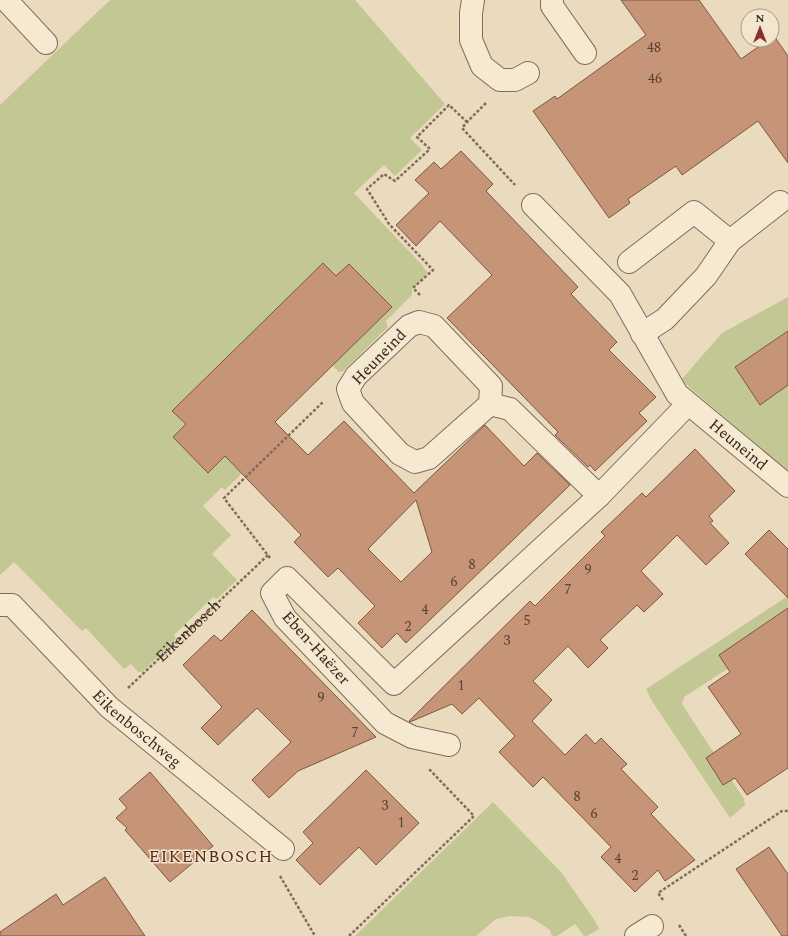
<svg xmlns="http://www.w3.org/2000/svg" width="788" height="936" font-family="Spectral,serif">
	<rect width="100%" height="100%" fill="#eadbbf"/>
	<path fill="#c3c794" d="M110,0H355L445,104L410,138L422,150L395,176L384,165L354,193L424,267L423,268L427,271V274L412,289V295L386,321L388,327L342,372H339L332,365L274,422L280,436L225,490L222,487L203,506L231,535L212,554L237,580L217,599L213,597L174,635L176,639L142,672H138L131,664L124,669L86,628L82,631L14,562L0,575V105Z
		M788,297V472L681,380L722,333Z
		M788,596V630L684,697L682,704L744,799L745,805L730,818L652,701L646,689Z
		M493,802L561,872L595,921L599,929L587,936H584L575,924L557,936H552L550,930L540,923L529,917L510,916L496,919L476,936H355Z"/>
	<path fill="#c69477" stroke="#7f5640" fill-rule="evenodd" d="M621,0H699L741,59L768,40H772V37L774,36L788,56V163L758,121L682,175L676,166L628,199L630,203L609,218L533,111L555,96L557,99L646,35Z
		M461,151L493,184L486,191L578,287L571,294L617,342L609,350L656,397L639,413L647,421L595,471L590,465L588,467L555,435L558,432L447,318L492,275L440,221L416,246L396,225L429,193L415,180L434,162L441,169Z
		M323,263L336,276L349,264L392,307L275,422L308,455L344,421L414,493L485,425L524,466L537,453L570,485L406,643L397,633L382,648L358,623L375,606L338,568L328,577L294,542L301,535L225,456L208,473L173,437L186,424L172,411ZM416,500L432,552L401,582L368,549Z
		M788,331V385L760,405L735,367Z
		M695,449L735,491L709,516L713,521L710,523L729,543L706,565L677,535L641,571L663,594L644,612L637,605L600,640L608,648L588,668L568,646L533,681L552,700L532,721L565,755L586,734L595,744L601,738L627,764L621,769L658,807L651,814L695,860L665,881L658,870L635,892L601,857L611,847L543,777L533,787L499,752L515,736L479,698L462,714L452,704L410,722L409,721L530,601L535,606L605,536L601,532L642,493L646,497Z
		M769,530L788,549V598L745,554Z
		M788,608V768L747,795L735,778L723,785L706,758L741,734L708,687L730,672L719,655Z
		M252,610L376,737L298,771L269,798L252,780L291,742L257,708L218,745L201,728L222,707L183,665L214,635L221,641Z
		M366,770L419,823L376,865L359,847L320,885L296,860L313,843L303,832Z
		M150,772L213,846L170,882L125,830L127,828L116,818L127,808L119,799Z
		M769,847L788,874V936H782L736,869Z
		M105,877L145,936H0V932L56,894L63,905Z"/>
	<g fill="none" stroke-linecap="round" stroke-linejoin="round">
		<g stroke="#816c59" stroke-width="24">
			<g id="minor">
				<path d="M6,0L46,43"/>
				<path d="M473,0L471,13V40L482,66L500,80H515L528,73"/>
				<path d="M552,0V6L585,53"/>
				<path id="s2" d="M533,205L620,294L677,394L788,486"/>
				<path d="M629,262L694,212L730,241"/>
				<path d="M419,322L434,326L491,386L490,404L429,458L415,462L400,454L353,403L348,389L356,376L409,326Z"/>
				<path d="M642,334L665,319L706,276L730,241L780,202"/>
				<path d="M490,404L510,409L599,496"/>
				<path id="s3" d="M0,605H12L109,707L283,849"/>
				<path d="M449,745L412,737L385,723L285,618L272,593L287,578L394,684L599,496L688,404"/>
				<path d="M636,936L652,926"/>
			</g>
		</g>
		<g stroke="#816c59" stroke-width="2.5" stroke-dasharray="3 2" stroke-linecap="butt">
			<path d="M486,103L467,122L462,128L515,185"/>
			<path d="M420,295L413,288L433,270L389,224L367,189L384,174L395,181L430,149L417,137L449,105L467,122"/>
			<path d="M270,558L224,498L324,401"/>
			<path id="s1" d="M128,688L268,555"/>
			<path d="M280,876L315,936"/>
			<path d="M663,900L658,893L782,811H788"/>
			<path d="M679,925L686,936"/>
			<path d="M349,936L474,816L429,769"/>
		</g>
		<use href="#minor" stroke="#f6e9d1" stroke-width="22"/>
	</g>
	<g text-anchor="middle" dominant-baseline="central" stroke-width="3" stroke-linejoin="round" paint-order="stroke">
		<g font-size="14" fill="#574233">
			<text x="654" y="47">48</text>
			<text x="655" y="78">46</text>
			<text x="472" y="564">8</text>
			<text x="588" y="569">9</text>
			<text x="454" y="581">6</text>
			<text x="568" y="589">7</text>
			<text x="425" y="609">4</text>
			<text x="527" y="620">5</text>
			<text x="408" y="626">2</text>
			<text x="507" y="640">3</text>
			<text x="461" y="685">1</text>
			<text x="321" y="697">9</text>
			<text x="355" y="732">7</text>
			<text x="577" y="796">8</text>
			<text x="385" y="805">3</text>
			<text x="594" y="813">6</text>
			<text x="401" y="822">1</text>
			<text x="618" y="858">4</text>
			<text x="635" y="875">2</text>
		</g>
		<g font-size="16" fill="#32261c" stroke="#f2e6ce">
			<text transform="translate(379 357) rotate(-46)">Heuneind</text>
			<text stroke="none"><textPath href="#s2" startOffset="319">Heuneind</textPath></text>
			<text stroke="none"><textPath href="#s1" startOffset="83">Eikenbosch</textPath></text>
			<text transform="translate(316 648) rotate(48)">Eben-Haëzer</text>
			<text stroke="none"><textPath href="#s3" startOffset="188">Eikenboschweg</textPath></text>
		</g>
		<g font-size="17" letter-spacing="1" fill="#5b281f" stroke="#f2e6ce">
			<text x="211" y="857">EIKENBOSCH</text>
		</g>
	</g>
	<g transform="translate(760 28)"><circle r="19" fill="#f2e6ce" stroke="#a59987"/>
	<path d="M0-3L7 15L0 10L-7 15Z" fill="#8c2d32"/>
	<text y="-6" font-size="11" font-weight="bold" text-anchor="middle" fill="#32261c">N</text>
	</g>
</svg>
